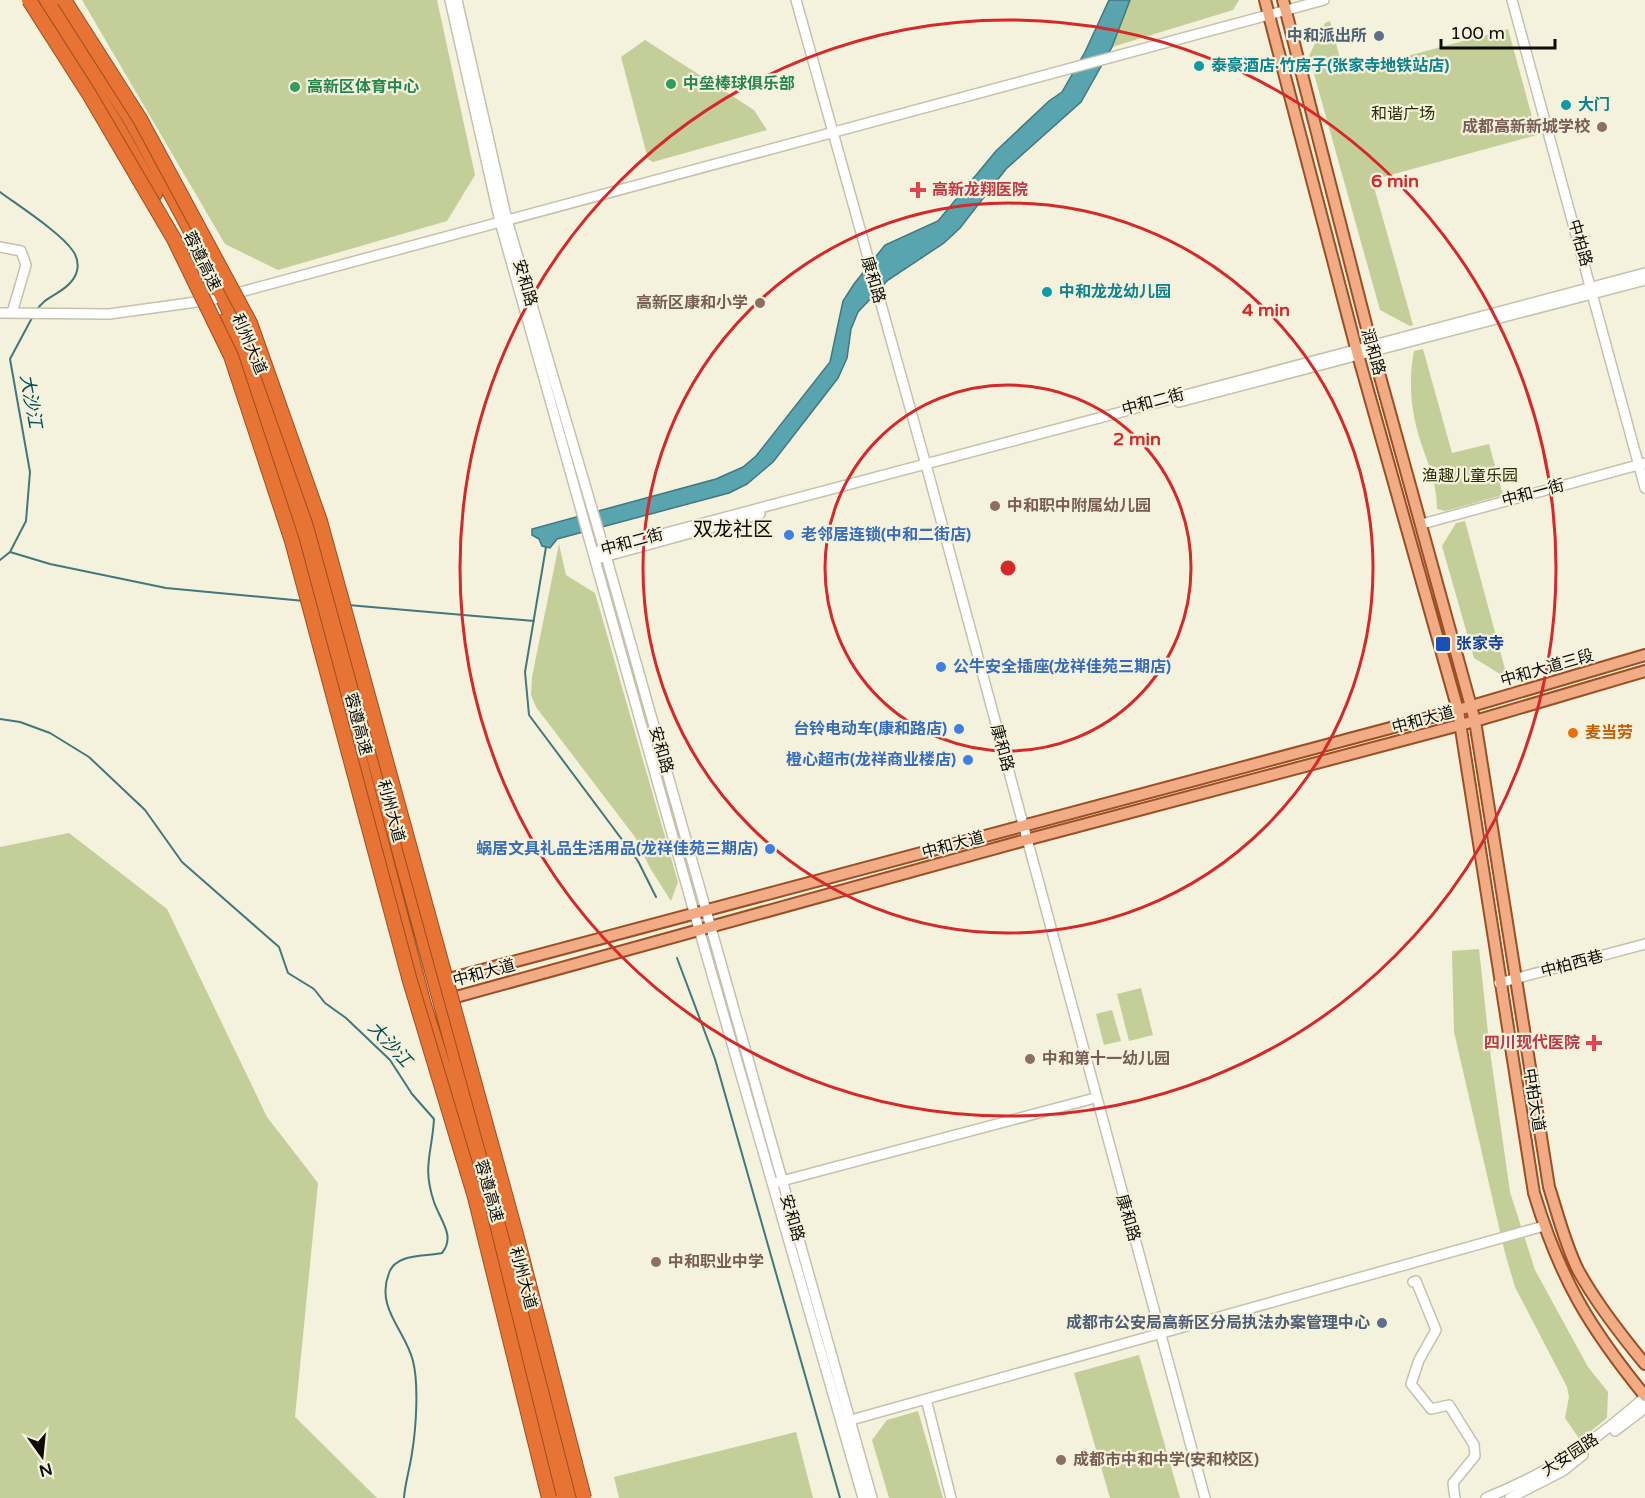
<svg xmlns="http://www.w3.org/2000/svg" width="1645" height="1498" font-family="'Varela Round','Noto Sans SC',sans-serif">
	<rect width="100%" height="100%" fill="#f4f1dc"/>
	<path fill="#c3ce98" d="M82,0H437L475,175L447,221L278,270L225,244Z
		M1130,0H1239L1233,10L1112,47Z
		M1330,21L1344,73L1508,29L1537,135L1372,180L1413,325L1410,326L1380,310L1309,56L1325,23Z
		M645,40L754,110L767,130L653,162L648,159L621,57Z
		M1423,349L1452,453L1489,444L1503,495L1445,511L1437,509C1437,483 1428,464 1420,440C1411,411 1408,381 1414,351Z
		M1465,521L1506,673L1500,674L1474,658L1442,546L1456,523Z
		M559,544L566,575L595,593L678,882L671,901L650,868L635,837L536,707L531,695L532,677Z
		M69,833L167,909L267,1117L318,1183L295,1417L377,1498H0V847Z
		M1479,949L1490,1051L1510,1192L1535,1270L1588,1367L1608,1392L1607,1418L1580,1440L1565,1418L1569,1397L1567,1387L1515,1287L1505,1253L1454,1032L1452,951Z
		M1141,988L1153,1035L1129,1041L1117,994Z
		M1112,1010L1121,1041L1104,1045L1096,1014Z
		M1139,1355L1180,1498H1110L1074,1373Z
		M918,1411L943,1498H889L872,1440L887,1420Z
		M796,1432L813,1498H619L614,1477Z"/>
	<path fill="#58a5b0" stroke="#42777d" stroke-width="1.5" d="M1109,0H1130L1112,47L1081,102L1006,169L960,228L944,243L888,280L858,312L851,329L847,358L838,378L773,462L747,484L729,493L557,539L550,548L542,546L539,539L532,535V529L716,479L743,467L756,456L830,362L843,301L854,284L885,245L938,221L996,151L1049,101L1062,92L1085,52Z"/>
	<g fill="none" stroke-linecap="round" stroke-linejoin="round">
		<path stroke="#42777d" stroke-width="2" d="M0,192C19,206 61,233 73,251C80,261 79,273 71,282C60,295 45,296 36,311
			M546,547L525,672L529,715L638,861L656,897
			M10,552L50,564L166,588L304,601
			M0,560L10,552L26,521L30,472L10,359L33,316
			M348,605L534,621
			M0,719L20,722L50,733L89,757L145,810L182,862L279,947L288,973L314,989L325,1003L346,1018L390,1060L412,1094L434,1119C432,1154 422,1166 434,1202C440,1220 456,1236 442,1253C425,1257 396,1253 389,1273C375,1308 406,1331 413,1361C419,1385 416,1429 412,1453C410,1468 405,1483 404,1498
			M677,958L715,1059L840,1498"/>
		<g stroke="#c4c1ad" stroke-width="12">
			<path id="minor" d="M450,0L500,222L694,912L863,1498
				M457,0L507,220L606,556L872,1498
				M796,0L928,472L1205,1498
				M1512,0L1645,488
				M0,247L21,251L26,265L12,313
				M0,313L109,314L211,300L1324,0
				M1179,402L1645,280
				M1422,524L1645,463
				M598,551L1645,273
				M600,558L760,514
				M1499,983L1645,944
				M778,1182L1095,1098
				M1413,1282L1416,1281L1436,1330L1419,1360L1411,1384L1431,1409L1449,1405L1474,1445L1475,1456L1453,1483L1455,1498
				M926,1399L951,1498
				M844,1422L1544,1226
				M1615,1431L1645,1408
				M1486,1498C1554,1470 1590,1445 1645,1397
				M1510,1498L1563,1471L1583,1455"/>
		</g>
		<g stroke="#9b4f24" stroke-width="14">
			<path id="major" d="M1265,0L1356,348L1458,710L1534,1193C1560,1279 1589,1327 1645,1396
				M1283,0L1371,344L1475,721L1549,1187C1558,1215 1565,1244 1578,1270C1596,1303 1621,1335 1645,1364
				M441,981L1458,710L1645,655
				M445,1000L1022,841L1475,721L1645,671"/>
		</g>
		<g stroke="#9b4f24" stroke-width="16">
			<path id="highway" d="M38,0L119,129L155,194
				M52,0L132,122L194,237L248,351L311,525L575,1498
				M222,322L238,355L299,528L424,1005L489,1213L561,1498"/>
		</g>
		<use href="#minor" stroke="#fff" stroke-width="9"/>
		<use href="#major" stroke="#f1ab85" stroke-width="10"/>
		<use href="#highway" stroke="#e77334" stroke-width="14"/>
		<g stroke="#9b4f24" stroke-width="16" stroke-linecap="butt">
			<path id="highway-bridge" d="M29,0L89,94L174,239L231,356L292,541L410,981L475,1197L549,1498
				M64,0L140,119L250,323L320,521L517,1238L584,1498"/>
		</g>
		<use href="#highway-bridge" stroke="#e77334" stroke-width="14"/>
	</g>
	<g fill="none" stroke="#d62828" stroke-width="3">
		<circle cx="1008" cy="568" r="183"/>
		<circle cx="1008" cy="568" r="365"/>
		<circle cx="1008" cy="568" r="548"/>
	</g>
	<g fill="#5c6f8a" stroke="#f4f1dc" stroke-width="2">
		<circle cx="1379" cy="36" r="6"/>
		<circle cx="1382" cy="1323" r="6"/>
	</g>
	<g fill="#0f9aa8" stroke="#f4f1dc" stroke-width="2">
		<circle cx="1199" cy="66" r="6"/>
		<circle cx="1566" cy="105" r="6"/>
		<circle cx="1047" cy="292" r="6"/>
	</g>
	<g fill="#2e9e5b" stroke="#f4f1dc" stroke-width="2">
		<circle cx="671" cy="84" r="6"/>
		<circle cx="295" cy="87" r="6"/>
	</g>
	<g fill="#8d6e63" stroke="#f4f1dc" stroke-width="2">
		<circle cx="1602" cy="127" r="6"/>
		<circle cx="760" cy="303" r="6"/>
		<circle cx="995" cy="506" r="6"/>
		<circle cx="1030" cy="1059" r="6"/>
		<circle cx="656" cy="1262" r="6"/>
		<circle cx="1061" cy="1460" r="6"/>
	</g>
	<g fill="#e0444e" stroke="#f4f1dc" stroke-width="2">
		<path d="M915 181h6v6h6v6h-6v6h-6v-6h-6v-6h6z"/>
		<path d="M1591 1034h6v6h6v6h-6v6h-6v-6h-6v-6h6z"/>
	</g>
	<g fill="#3f7fe0" stroke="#f4f1dc" stroke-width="2">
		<circle cx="789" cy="535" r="6"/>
		<circle cx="941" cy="667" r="6"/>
		<circle cx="959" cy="729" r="6"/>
		<circle cx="968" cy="760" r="6"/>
		<circle cx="770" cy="849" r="6"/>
	</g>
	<rect fill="#1a4fb4" stroke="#f4f1dc" stroke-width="2" x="1435" y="636" width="16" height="16" rx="3"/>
	<circle fill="#e8710a" stroke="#f4f1dc" stroke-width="2" cx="1573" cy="733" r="6"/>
	<g text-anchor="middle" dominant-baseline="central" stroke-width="4.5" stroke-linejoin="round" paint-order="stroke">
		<g font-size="16" font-weight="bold" fill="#4e5e75" stroke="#f4f1dc" text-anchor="end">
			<text x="1367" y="36">中和派出所</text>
			<text x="1370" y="1323">成都市公安局高新区分局执法办案管理中心</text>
		</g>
		<g font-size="16" font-weight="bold" fill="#0d838f" stroke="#f4f1dc" text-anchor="start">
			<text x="1211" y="66">泰豪酒店·竹房子(张家寺地铁站店)</text>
			<text x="1578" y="105">大门</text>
			<text x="1059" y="292">中和龙龙幼儿园</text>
		</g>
		<g font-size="16" font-weight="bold" fill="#27864d" stroke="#f4f1dc" text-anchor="start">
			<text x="683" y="84">中垒棒球俱乐部</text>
			<text x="307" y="87">高新区体育中心</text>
		</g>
		<g font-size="16" fill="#292f02" stroke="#f4f1dc">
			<text x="1403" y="114">和谐广场</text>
			<text x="1470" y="476">渔趣儿童乐园</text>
		</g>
		<g font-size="16" font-weight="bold" fill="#785e54" stroke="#f4f1dc" text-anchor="start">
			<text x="1590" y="127" text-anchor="end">成都高新新城学校</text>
			<text x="748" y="303" text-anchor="end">高新区康和小学</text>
			<text x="1007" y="506">中和职中附属幼儿园</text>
			<text x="1042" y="1059">中和第十一幼儿园</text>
			<text x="668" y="1262">中和职业中学</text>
			<text x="1073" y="1460">成都市中和中学(安和校区)</text>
		</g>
		<g font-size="16" font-weight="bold" fill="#be3a42" stroke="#f4f1dc" text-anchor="start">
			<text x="932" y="190">高新龙翔医院</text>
			<text x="1580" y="1043" text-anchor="end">四川现代医院</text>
		</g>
		<g font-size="16" fill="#0d0c06" stroke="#f4f1dc">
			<text transform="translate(1580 243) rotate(74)">中柏路</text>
			<text transform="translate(202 261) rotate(64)">蓉遵高速</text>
			<text transform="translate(873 280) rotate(74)">康和路</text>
			<text transform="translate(525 283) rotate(74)">安和路</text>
			<text transform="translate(249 344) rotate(67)">利州大道</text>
			<text transform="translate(1373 352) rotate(74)">润和路</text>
			<text transform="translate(1153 402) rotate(-15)">中和二街</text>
			<text transform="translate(1533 493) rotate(-15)">中和一街</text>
			<text transform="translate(632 542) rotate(-15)">中和二街</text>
			<text transform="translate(1547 668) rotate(-16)">中和大道三段</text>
			<text transform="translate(1423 720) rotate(-15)">中和大道</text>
			<text transform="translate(358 724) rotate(75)">蓉遵高速</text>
			<text transform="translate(1002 748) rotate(75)">康和路</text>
			<text transform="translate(661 750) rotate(74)">安和路</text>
			<text transform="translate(391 811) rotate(75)">利州大道</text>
			<text transform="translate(953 845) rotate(-15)">中和大道</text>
			<text transform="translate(1572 964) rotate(-15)">中柏西巷</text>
			<text transform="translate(484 973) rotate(-15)">中和大道</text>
			<text transform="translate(1534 1100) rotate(81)">中柏大道</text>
			<text transform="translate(489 1191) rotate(74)">蓉遵高速</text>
			<text transform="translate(792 1218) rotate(74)">安和路</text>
			<text transform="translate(1128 1218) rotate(74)">康和路</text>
			<text transform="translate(523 1278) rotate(75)">利州大道</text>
			<text transform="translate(1570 1455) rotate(-33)">大安园路</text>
		</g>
		<g font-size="16" font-weight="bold" fill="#366cbe" stroke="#f4f1dc" text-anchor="end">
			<text x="801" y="535" text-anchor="start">老邻居连锁(中和二街店)</text>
			<text x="953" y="667" text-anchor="start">公牛安全插座(龙祥佳苑三期店)</text>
			<text x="947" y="729">台铃电动车(康和路店)</text>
			<text x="956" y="760">橙心超市(龙祥商业楼店)</text>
			<text x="758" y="849">蜗居文具礼品生活用品(龙祥佳苑三期店)</text>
		</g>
		<g font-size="16" font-weight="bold" fill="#164399" stroke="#f4f1dc" text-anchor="start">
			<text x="1456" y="644">张家寺</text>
		</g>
		<g font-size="16" font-weight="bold" fill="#c56008" stroke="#f4f1dc" text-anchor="start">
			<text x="1585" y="733">麦当劳</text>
		</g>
		<g font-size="18" font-style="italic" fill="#024c55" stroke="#f4f1dc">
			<text transform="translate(31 401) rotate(80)">大沙江</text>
			<text transform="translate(390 1044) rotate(47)">大沙江</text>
		</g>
		<g font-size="20" fill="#0d0c06" stroke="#f4f1dc">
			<text x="733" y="530">双龙社区</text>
		</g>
	</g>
	<circle cx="1008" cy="568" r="9" fill="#d62828" stroke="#f4f1dc" stroke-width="3"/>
	<g font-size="18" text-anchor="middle" font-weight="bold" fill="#d62828" stroke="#f4f1dc" stroke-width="4.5" stroke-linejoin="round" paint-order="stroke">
		<text x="1395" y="187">6 min</text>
		<text x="1266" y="316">4 min</text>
		<text x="1137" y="445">2 min</text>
	</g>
	<g transform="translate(42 1456) rotate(165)" stroke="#f4f1dc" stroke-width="4.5" paint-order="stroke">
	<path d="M0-4.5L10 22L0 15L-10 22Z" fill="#0d0c06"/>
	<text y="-9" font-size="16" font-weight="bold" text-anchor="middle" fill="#0d0c06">N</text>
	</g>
	<path d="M1441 39v9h114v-9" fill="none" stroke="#0d0c06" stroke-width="3"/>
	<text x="1450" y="39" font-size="18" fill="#0d0c06" stroke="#f4f1dc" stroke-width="4.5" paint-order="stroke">100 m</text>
</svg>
